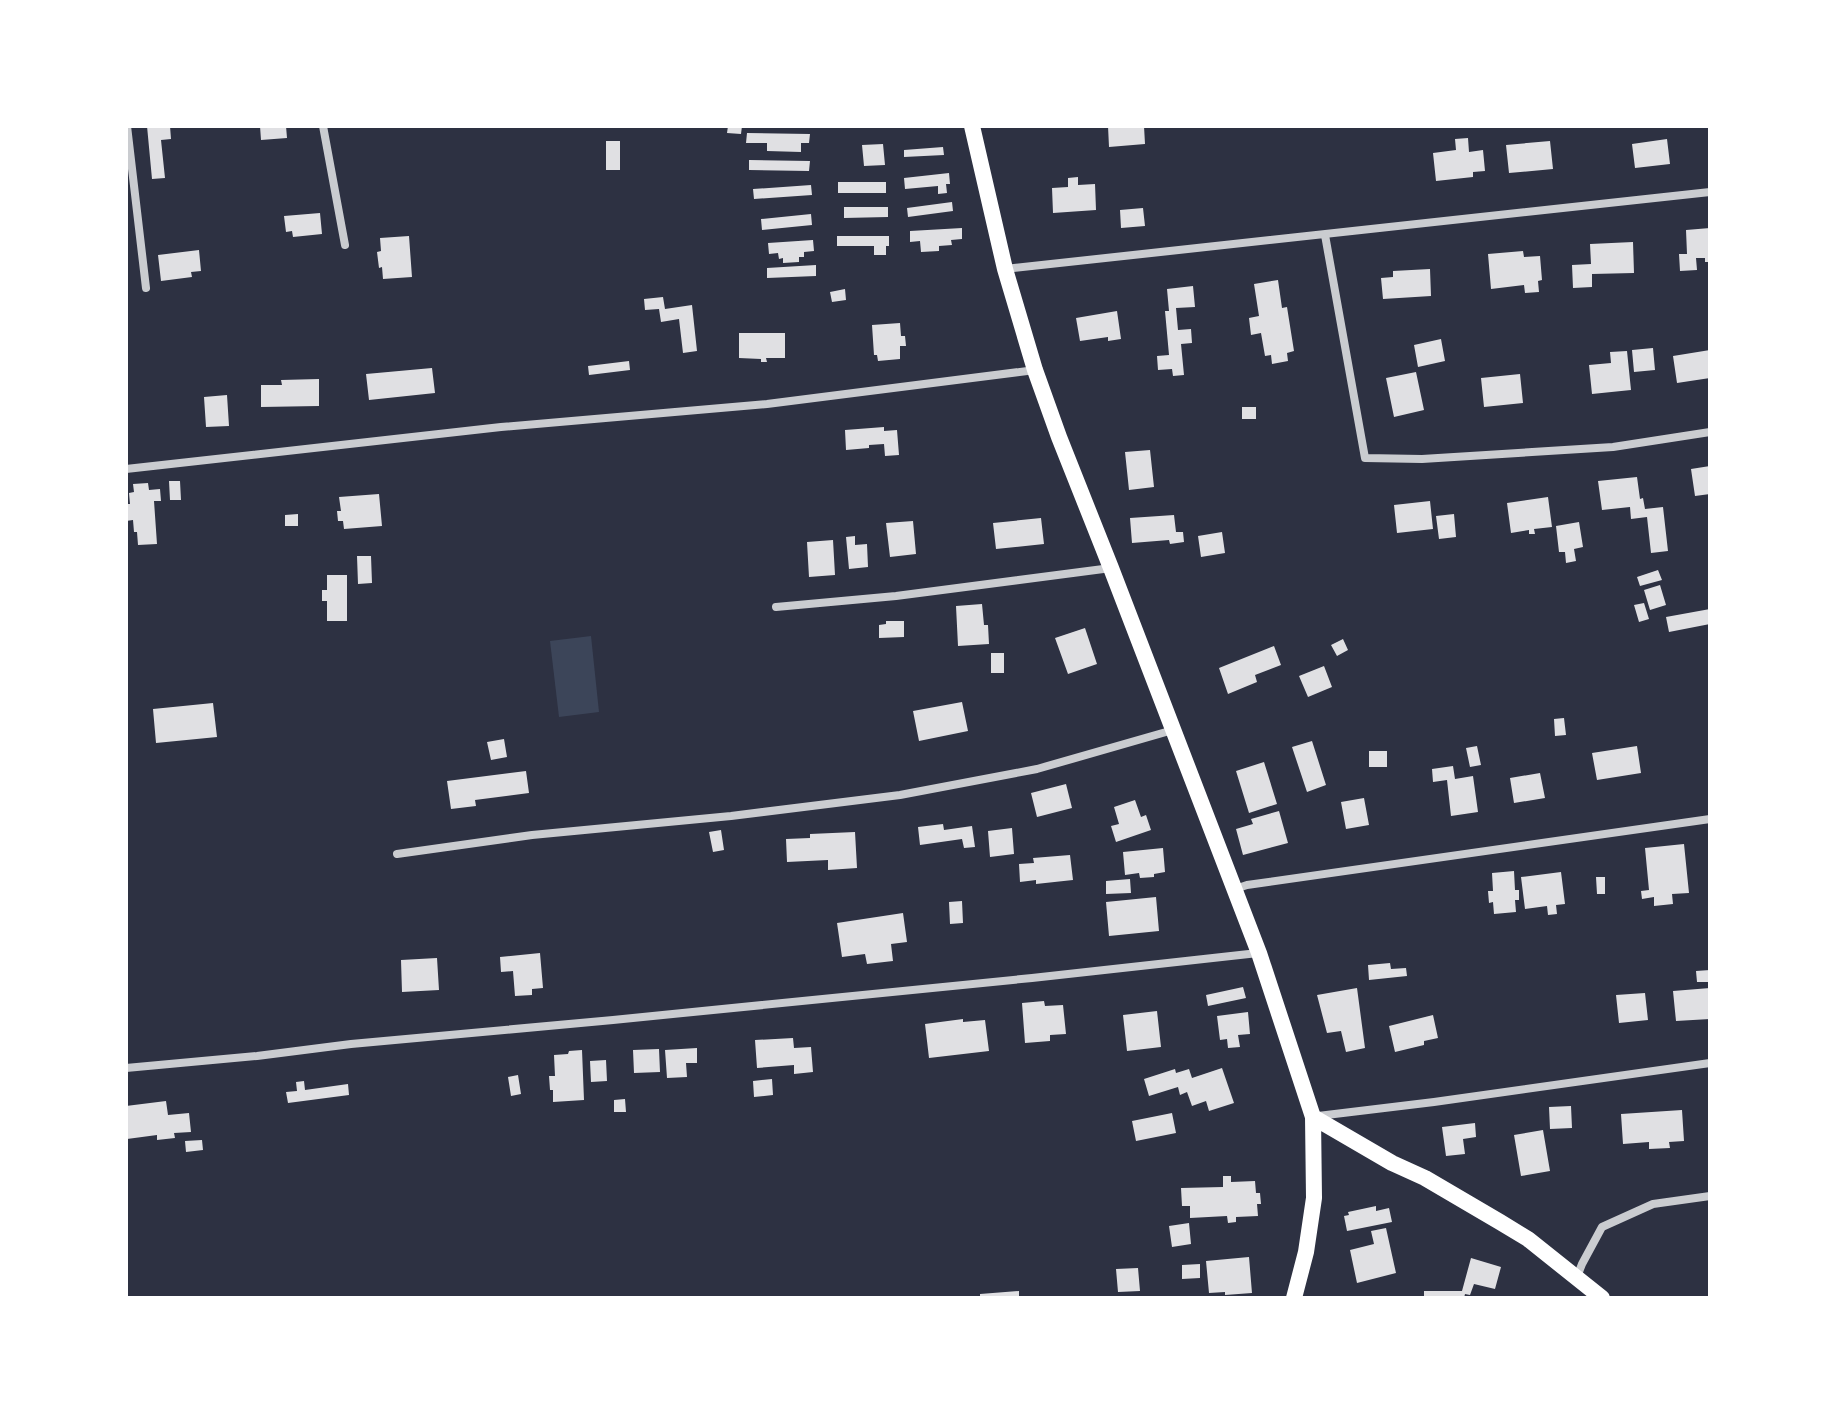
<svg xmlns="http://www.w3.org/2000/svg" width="1836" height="1424" font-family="Inter,sans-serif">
	<rect width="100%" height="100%" fill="#2d3142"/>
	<path fill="#3c4559" d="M591,636L599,712L559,717L550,641Z"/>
	<path fill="#e0e0e3" d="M147,126H170L171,139L161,140L165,178L152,179Z
		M260,126H286L287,138L261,140Z
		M728,126H742L741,134L727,133Z
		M1108,126H1144L1145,144L1109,147Z
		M747,133L810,134L809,143H801V152L767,151V143H746Z
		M1468,138L1469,152L1483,150L1485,171L1473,172V177L1436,181L1433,153L1456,150L1455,139Z
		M1667,139L1670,164L1635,168L1632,144Z
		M606,141H620V170H606Z
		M1550,141L1553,169L1509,173L1506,145Z
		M883,144L885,165L864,166L862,145Z
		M943,147L944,155L904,157V150Z
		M749,160L810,161L809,171L749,170Z
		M949,173L950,184H946L947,193L938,194V186L905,189L904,178Z
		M1078,177V185L1095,184L1096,210L1053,213L1052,188L1068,187V178Z
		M838,182H886V193H838Z
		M811,185L812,195L754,199L753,189Z
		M952,202L953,211L908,217L907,208Z
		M844,207H888V217L844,218Z
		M1143,208L1145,226L1121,228L1120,210Z
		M320,213L322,234L293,237L292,231L286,232L284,216Z
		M811,214L812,225L762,230L761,219Z
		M962,228V239L951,240L952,245L939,246V251L921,252L920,241L910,242V231Z
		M1710,228V262H1705V258H1696L1697,270L1680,271L1679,254H1687L1686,230Z
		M409,236L412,277L383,279L382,267L379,268L377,252L381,251L380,238Z
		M837,236H889V246H886V255H874V246H837Z
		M813,240L814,251L804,252V257H799V262L783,263V258L779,259L778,253L769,254L768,243Z
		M1633,242L1634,273L1592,274V287L1573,288L1572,265L1591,264L1590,244Z
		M199,250L201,271L191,272L192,277L161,281L158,255Z
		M1523,251L1524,257L1540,256L1542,280L1538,281L1539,292L1525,293L1524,285L1491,289L1488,254Z
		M816,265V276L767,278V268Z
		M1430,269L1431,296L1383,299L1381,278L1393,277V271Z
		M1278,280L1282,308L1287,307L1294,351L1287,353L1288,361L1272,364L1271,355L1265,356L1261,333L1251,335L1249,318L1259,316L1254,284Z
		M1193,286L1195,307L1176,308L1178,330L1191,329L1192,343L1181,344L1184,375L1173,376L1172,369L1158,370L1157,356L1169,355L1165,311H1169L1167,289Z
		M845,289L846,300L832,302L830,292Z
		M663,297L665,309L692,305L697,351L683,353L679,319L661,322L659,309L645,310L644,299Z
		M1117,311L1121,339L1108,341V337L1080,341L1076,318Z
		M900,323L901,336H905L906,346H900V359L878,361L877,355H874L872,325Z
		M739,333H785V358H766L767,362H761V359L739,358Z
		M1441,339L1445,361L1418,367L1414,345Z
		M1653,348L1655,370L1634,372L1632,350Z
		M1710,350V378L1677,383L1673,356Z
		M1627,351L1631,390L1592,394L1589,365L1611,363L1610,352Z
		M629,361L630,370L589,375L588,366Z
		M432,368L435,393L369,400L366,374Z
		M1416,372L1424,410L1394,417L1386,378Z
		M1520,374L1523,403L1484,407L1481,378Z
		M319,379V406L261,407V385H282L281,380Z
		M227,395L229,426L206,427L204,397Z
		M1242,407H1256V419H1242Z
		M884,427V431L897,430L899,455L885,456L884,444L869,445V448L846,450L845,430Z
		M1150,450L1154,487L1129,490L1125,452Z
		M1710,466V494L1695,496L1691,469Z
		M1637,477L1640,499L1643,498L1645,509L1663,507L1668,551L1651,553L1647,517L1631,519L1630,507L1602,510L1598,481Z
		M169,481H180L181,500H170Z
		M148,483L149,490L160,489L161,501H154L157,544L138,545L137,532H134L133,520L126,521V504H130L129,493L134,492L133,484Z
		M379,494L382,526L344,529L343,521H338L337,511H341L339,497Z
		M1548,497L1552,527L1534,529L1535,534H1529V530L1511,533L1507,503Z
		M1430,501L1433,529L1397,533L1394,505Z
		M298,514V526H285V515Z
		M1454,514L1456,537L1439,539L1436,516Z
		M1174,515L1176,532H1183L1184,542L1170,544L1169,540L1132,543L1130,518Z
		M1041,518L1044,544L996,549L993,523Z
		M913,521L916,554L890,557L886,523Z
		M1579,522L1583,547L1574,549L1576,561L1566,563L1565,552H1559L1556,526Z
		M1222,532L1225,553L1201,557L1198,536Z
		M855,536V545L867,544L868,567L849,569L846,537Z
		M833,540L835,575L809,577L807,542Z
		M357,556H371L372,583L358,584Z
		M1658,570L1662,580L1640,586L1637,577Z
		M327,575H347V621H327V601H322V590H327Z
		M1660,585L1666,605L1650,610L1644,590Z
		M1644,603L1649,619L1639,622L1634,605Z
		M982,604L984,625H988L989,644L958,646L956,606Z
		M1710,609V624L1669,632L1666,617Z
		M886,621H904V637L879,638V625L886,624Z
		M1085,628L1097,664L1068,674L1055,638Z
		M1343,639L1348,650L1337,656L1331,645Z
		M1274,646L1281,665L1255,675L1257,682L1228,694L1219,668Z
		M991,653H1004V673H991Z
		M1324,666L1332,687L1308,697L1299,676Z
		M962,702L968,731L919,741L913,711Z
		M213,703L217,737L156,743L153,709Z
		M1564,718L1566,735L1555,736L1554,719Z
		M504,739L507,757L491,760L487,742Z
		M1312,741L1326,785L1307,792L1292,747Z
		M1477,746L1481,765L1470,767L1466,748Z
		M1637,746L1641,773L1597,780L1592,753Z
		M1369,751H1387V767H1369Z
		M1264,762L1277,804L1249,813L1236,771Z
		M1453,766L1455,779L1473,776L1478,812L1451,816L1447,780L1433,782L1432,769Z
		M526,771L529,793L475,800L476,806L451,809L447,781Z
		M1540,773L1545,798L1514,803L1510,778Z
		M1066,784L1072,808L1037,817L1031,793Z
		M1364,798L1369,825L1346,829L1341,802Z
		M1135,800L1141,817L1146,815L1151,830L1116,842L1111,826L1119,824L1114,807Z
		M1279,811L1288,843L1243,855L1236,829L1253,824L1251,819Z
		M943,824L944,830L972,826L975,847L964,848L962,839L920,845L918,827Z
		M1012,828L1014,854L990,857L988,831Z
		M721,830L724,850L713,852L709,832Z
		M855,832L857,868L828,870V860L787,862L786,839L810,838V834Z
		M1684,844L1689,893L1672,894L1673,904L1654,906V897L1642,899L1641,891L1649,890L1645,848Z
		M1163,848L1165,872L1154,874V877L1140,878L1139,873L1125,875L1123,852Z
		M1070,855L1073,880L1036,884V880L1020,882L1019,864L1034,863L1033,858Z
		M1514,871L1515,890H1519V900H1515L1516,912L1494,914L1493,902L1489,903L1488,891H1493L1492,873Z
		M1561,872L1565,904L1556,905L1557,914L1548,915L1547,906L1525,909L1521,877Z
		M1596,877H1605V894H1597Z
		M1130,879L1131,893L1106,894V881Z
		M1156,897L1159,931L1109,936L1106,902Z
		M962,901L963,923L950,924L949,902Z
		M903,913L907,942L891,944L893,961L867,964L865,954L842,957L837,923Z
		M540,953L543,988L532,989V995L515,996L513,971L501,972L500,957Z
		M437,958L439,990L402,992L401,960Z
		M1390,963L1391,969L1406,968L1407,976L1369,980L1368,965Z
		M1710,970V982H1697L1696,971Z
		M1243,987L1246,998L1208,1006L1206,995Z
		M1357,988L1365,1048L1346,1052L1341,1031L1327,1033L1317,995Z
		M1710,988V1019L1676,1021L1673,991Z
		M1645,993L1648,1020L1619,1023L1616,995Z
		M1044,1001L1045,1006L1063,1005L1066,1034L1050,1035V1041L1025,1043L1022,1003Z
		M1157,1011L1161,1047L1127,1051L1123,1015Z
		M1248,1012L1250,1034L1238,1035L1240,1047L1228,1048L1227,1039L1220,1040L1217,1016Z
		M1433,1015L1438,1038L1424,1041V1045L1395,1052L1389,1026Z
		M963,1019V1022L985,1020L989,1051L929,1058L925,1024Z
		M793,1038L794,1048L811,1047L813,1072L794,1074V1065L757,1068L755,1040Z
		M697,1048V1063H686L687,1077L667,1078L665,1050Z
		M659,1049L660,1072L634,1073L633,1050Z
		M582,1050L584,1100L553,1102V1090H550L549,1076H555L554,1055L568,1054L569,1051Z
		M606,1060L607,1081L591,1082L590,1061Z
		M1222,1068L1234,1103L1209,1111L1206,1101L1192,1106L1187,1092L1180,1095L1178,1087L1149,1096L1144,1079L1175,1069L1176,1073L1189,1069L1192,1078Z
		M518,1075L521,1094L511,1096L508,1077Z
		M772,1079L773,1095L754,1097L753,1081Z
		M304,1081L305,1090L348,1084L349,1095L288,1103L286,1092L297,1091L296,1082Z
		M625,1099L626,1112H614V1100Z
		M166,1101L168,1115L189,1113L191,1132L174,1133L175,1138L157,1140V1135L127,1139L126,1106Z
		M1571,1106L1572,1128L1550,1129L1549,1107Z
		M1682,1110L1684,1141L1669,1142L1670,1148L1649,1149V1142L1623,1144L1621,1114Z
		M1172,1113L1176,1133L1136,1141L1132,1121Z
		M1475,1123L1476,1137L1463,1139L1465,1154L1446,1156L1442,1127Z
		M1543,1130L1550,1171L1521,1176L1514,1135Z
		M202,1140L203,1150L186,1152L185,1141Z
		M1223,1176H1231V1182L1255,1181L1256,1193H1260L1261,1204H1257L1258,1216L1236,1217V1222L1228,1223L1227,1216L1190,1218V1206H1182L1181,1188L1223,1187Z
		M1376,1206V1211L1389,1208L1392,1222L1347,1231L1344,1216L1349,1215L1348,1212Z
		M1189,1223L1191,1244L1172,1247L1169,1226Z
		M1386,1228L1396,1273L1357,1283L1350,1250L1374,1244L1371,1231Z
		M1249,1257L1252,1293L1225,1295V1292L1209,1293L1206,1261Z
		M1471,1258L1501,1267L1495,1289L1474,1284L1470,1295L1465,1294L1464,1298H1424V1291H1462Z
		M1200,1264V1278L1182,1279V1265Z
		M1138,1268L1140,1291L1118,1292L1116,1269Z
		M1019,1291V1298H980V1294Z"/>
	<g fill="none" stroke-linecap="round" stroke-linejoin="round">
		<path stroke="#caccd0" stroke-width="8" d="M127,126L146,288
			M323,126L345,245
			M1325,235L1365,458L1422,459L1613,447L1710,432
			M1005,269L1710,192
			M126,469L501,427L767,404L1035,370
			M776,607L896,596L1111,568
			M397,854L532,835L731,816L900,795L1037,769L1173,730
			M1235,889L1247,885L1710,819
			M126,1068L257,1056L351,1044L613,1020L1032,978L1258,953
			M1318,1116L1434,1102L1710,1063
			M1577,1277L1582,1264L1602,1227L1653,1204L1710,1196"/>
		<path stroke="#fff" stroke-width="16" d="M972,126L1005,269L1035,370L1059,437L1111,568L1259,953L1313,1117L1314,1198L1306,1252L1294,1298
			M1313,1117L1392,1163L1425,1178L1500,1222L1528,1239L1602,1298"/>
	</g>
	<rect width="1836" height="1424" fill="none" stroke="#ffffff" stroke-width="256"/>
</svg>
